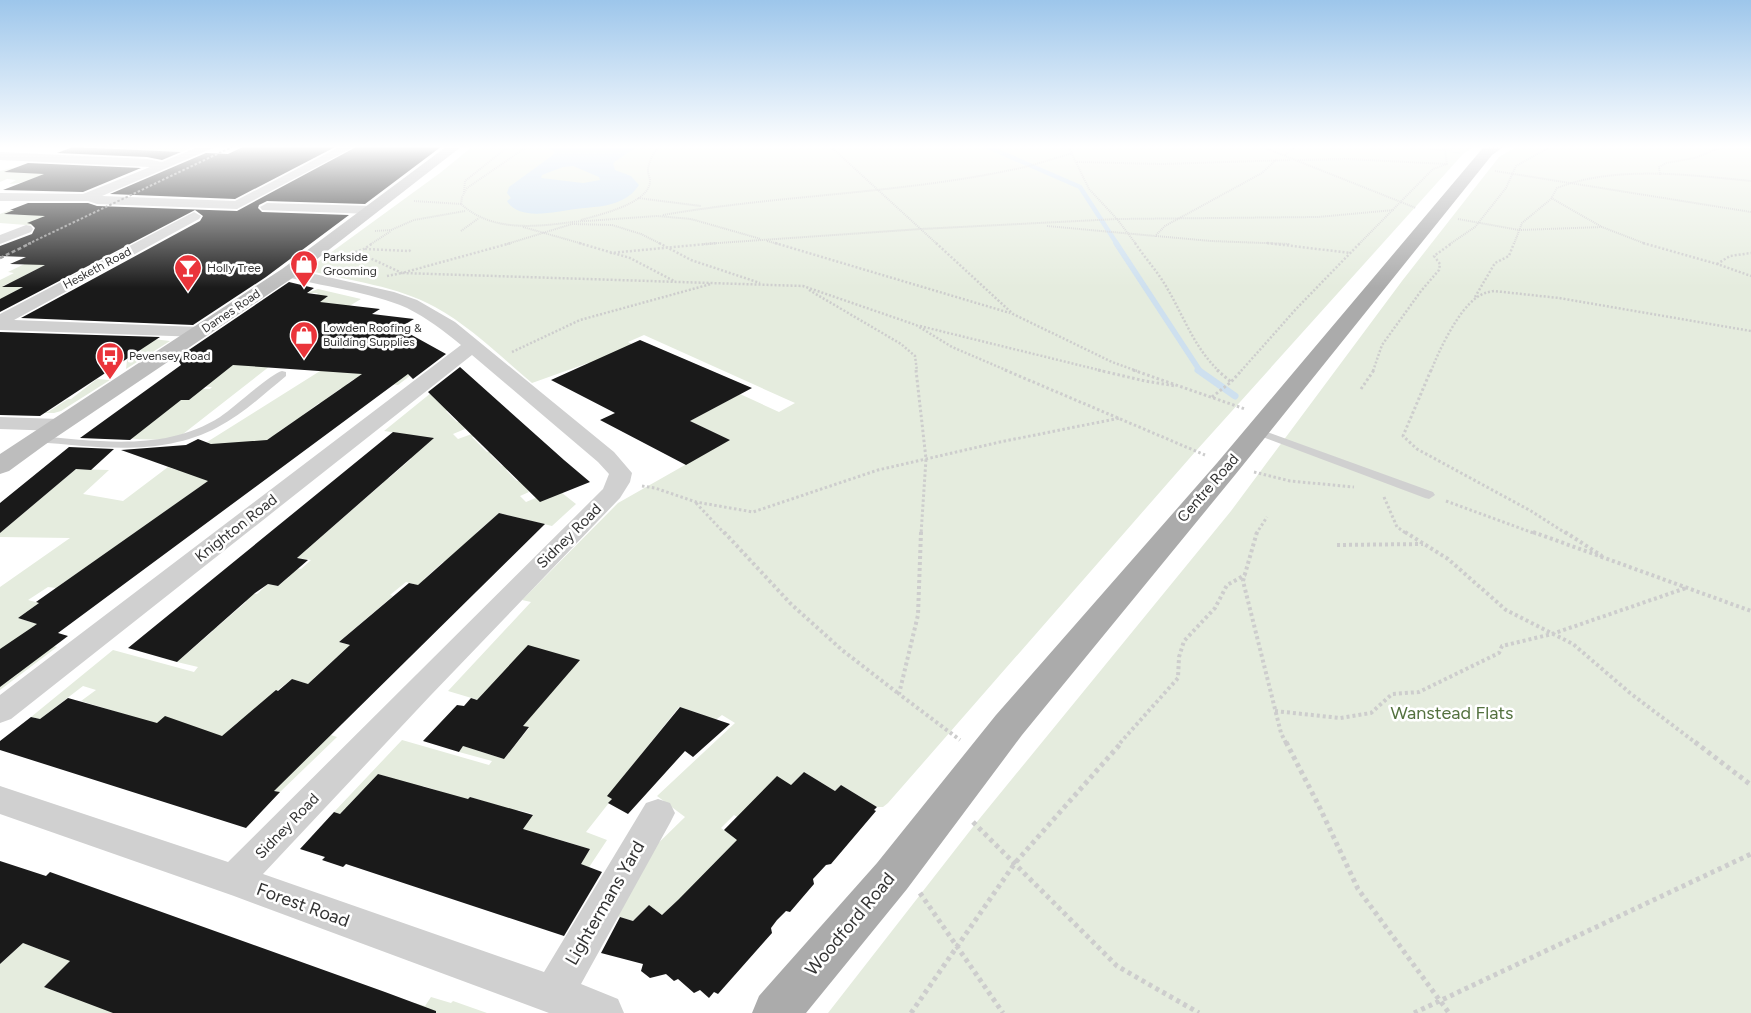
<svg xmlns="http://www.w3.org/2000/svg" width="1751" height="1013" font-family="Figtree,sans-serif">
	<rect width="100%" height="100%" fill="#fff"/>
	<path fill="#e5ecde" d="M131,146H196L182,152L120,150Z
		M473,146H1475L1463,154L1195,452L888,803L883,807H877L841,785L835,791L804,772L750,825L734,815L721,828L769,862L711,923L679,899L662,915L649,905L633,921L613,915L642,859L685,817L657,796L735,723L722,715L713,722L701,714L679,707L608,796L612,799L586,832L607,840L576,887L567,885L590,849L547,836L523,871L522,830L533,814L518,810L482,858L496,805L470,797L433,843L454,796L423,786L387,828L414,785L378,774L340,814L334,812L402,740L489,765L492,761L459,752L463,746L504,759L529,728L514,723L522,713L448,691L531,602L522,600L618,503L729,440L690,421L740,394L779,412L795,403L644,335L628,342L638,347L601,370L588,363L532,383C501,357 470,326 435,307C397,286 351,281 310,271L313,269L311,267L440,173Z
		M1518,146H1751V1013H828L976,823L1231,511L1402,281L1499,157Z
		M12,168H14L7,171L49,173C38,178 21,184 9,184L16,180L7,179L0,182V171Z
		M10,210L14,211L6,214L17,215L26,211L46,215L42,217L40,226L0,223V214Z
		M78,238L54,260L16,280L24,284L9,283L3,286L23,287L0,300V280L14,273L8,272Z
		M318,289L361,299L321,323L424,365L398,385L354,379L347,384L363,386L357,390L341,388L326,399L336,406L319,403L303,415L314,422L296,420L278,432L289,440L271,437L56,588L48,587L28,600L39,603L18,618L60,631L34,626L19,637L57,647L0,690V687L18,674L0,668V587L70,538L0,537V533L76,469L109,470L83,494L123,501L168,467L176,470L218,447L207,442L320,371L336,351L293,348L183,434C159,444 132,438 106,436L160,399L189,400L194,396L184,388L210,389L212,387L179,385L316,295L318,293H307Z
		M153,339L170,341L126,369L127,360L142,351L140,350Z
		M97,379L110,380L61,411L54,413L0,412V410L48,412L68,399H71Z
		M447,380L433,397L443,406L462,400L466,404L446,411L457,422L478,415L481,417L461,424L465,429L453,434L458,439L491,427L494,429L472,437L487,452L509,444L512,446L490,454L502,466L523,457L527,462L506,470L517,481L540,473L545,478L524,486L529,492L520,496L526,502L557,489L576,504L552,526L499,513L477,532L467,568L443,562L424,579L425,587L406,582L390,595L393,596L339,642L359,648L346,649L314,678L324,689L292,679L261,703L272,716L337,737L280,792L274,791L256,728L238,722L216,742L81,701L96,690L83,686L40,719L31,717L113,650L194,672L198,667L177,662L213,631L204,625L217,627L246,602L234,590L257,594L268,584L278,586L289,577L265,563L301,569L311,560L297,558L383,483L370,475L389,478L411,459L405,434L384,431Z
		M54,941L81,951L44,987L65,995L104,956L114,1013H0V964L23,943L44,951Z
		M431,997L451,1003L453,1001L487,1013H408L415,1003L425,1006Z"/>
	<path fill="#cee0ef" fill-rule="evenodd" d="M543,146H638L613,163L615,170L631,176L639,185C634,192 630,196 622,200C609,207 591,207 576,209C557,211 519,222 507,201L511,198L507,193L509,187L553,155L554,151ZM573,166L599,177L600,180L583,183L541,178L542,175L563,167Z"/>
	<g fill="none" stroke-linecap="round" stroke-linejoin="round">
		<path stroke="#cee0ef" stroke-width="4.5" d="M986,146L1080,187L1117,244"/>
		<path stroke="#cee0ef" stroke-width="5.5" d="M1116,243L1200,371"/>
		<path stroke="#cee0ef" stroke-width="7" d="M1198,370L1235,396"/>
	</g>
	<path fill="#1a1a1a" d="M245,146H337L235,199L110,194L206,153L228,154Z
		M358,146H442L365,204L267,201L259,205L258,208L262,212L349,215L266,277L193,325L21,318L200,221L203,216L195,210L0,312V299L23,287H2L45,265L10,264L26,257L0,256V246L32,234L35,228L31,224L27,223L45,216L4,214L14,210H10L28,203H88L97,206L237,211Z
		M73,147L181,152L162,160L147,157L57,153Z
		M28,163L141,168L83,192L3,190L44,174L4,172Z
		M289,282L314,288L307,293L328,296L320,302L380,309L372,314L414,319L399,328L446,354L413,379L408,374L58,633L68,636L0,687V649L37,624L18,618L39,603L36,602L208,481L121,450L186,445L198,439L211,444L267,440L362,374L233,365L189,400H181L130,440L80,438L181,365L177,358Z
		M0,332L160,337L40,416L0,415Z
		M640,340L752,388L690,421L730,440L686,465L600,420L615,413L551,380Z
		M460,367L564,460L590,482L540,502L428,392Z
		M393,432L434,438L297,558L308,560L278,586L268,584L255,593L177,662L128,648Z
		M69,447L114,449L91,470L76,469L0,533V503Z
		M499,513L545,524L274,791L280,792L246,828L0,750V741L31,717L40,719L68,698L157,723L165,716L222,736L276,690L278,691L292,679L308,684L350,645L339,642L409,583L418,585Z
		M528,645L580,660L523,726L529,727L504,759L463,746L459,752L423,741L457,705L464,706L471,698L477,700Z
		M680,707L730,724L693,757L685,751L628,814L608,803L612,799L607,796Z
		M804,772L835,791L841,785L877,807L874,810L876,811L831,864L826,865L813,879L814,884L790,912L786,911L777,920L771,928L772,933L718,994L714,992L709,998L700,990L694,993L678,979L674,981L666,974L650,978L641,971L643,964L601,953L620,917L633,921L649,905L662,915L679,899L737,840L724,830L777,776L791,785Z
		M378,774L468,799L470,797L533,815L523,829L590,849L581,864L602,872L564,936L346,864L343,867L322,860L325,857L300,849L334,812L340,814Z
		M0,861L46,876L50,872L385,992L436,1011V1013H113L44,987L70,961L23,943L0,964Z"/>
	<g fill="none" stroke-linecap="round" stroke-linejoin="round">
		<path stroke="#cdcdcd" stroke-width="2" stroke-dasharray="1 1" stroke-linecap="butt" d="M528,146L467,188L462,197L461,204C492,232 534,227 573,222
			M830,146L937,244
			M1068,146L1089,189L1117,219L1136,244
			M1260,146L1416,208
			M1414,146L1460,153
			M1285,155L1296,146
			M1298,160L1347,159L1447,164
			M1077,162L1162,164L1291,160
			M1495,171L1751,212
			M1660,175L1659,167L1666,163L1695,158L1724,146
			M464,192L465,181L509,146
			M638,198L701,206
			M1551,198L1602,227
			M414,201L461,204
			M663,215C778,195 896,194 1011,170C1032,166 1052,159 1073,153
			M1458,219L1519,230L1602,227L1646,244
			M581,220C598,215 648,204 650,182C650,178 648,174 648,171C648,162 654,153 659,146
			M572,222L657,216L691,219L761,239
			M572,224L612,225L641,234L661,244
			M1047,226L1155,236L1165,226L1262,173L1277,159
			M523,227L583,244
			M375,231L391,230L414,220L465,211
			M461,231L479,218
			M1156,236L1211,241L1290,244
			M767,241L779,244
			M371,244L391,231
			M507,244L572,224
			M704,244L921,229L1117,219L1318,217L1394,210
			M1359,244L1433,169L1447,164L1445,151L1450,146
			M1450,244L1475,227L1506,188L1516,166L1552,146
			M1514,244L1522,223L1551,199L1557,188C1616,165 1689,175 1751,181"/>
		<path stroke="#cdcdcd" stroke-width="2.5" stroke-dasharray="2 2" stroke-linecap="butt" d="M579,243L630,258L674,281
			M659,243L691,260L760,283
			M775,243L1010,313
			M936,243L1013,314L1112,362L1137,371
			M1135,243C1145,258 1158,272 1167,288C1183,315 1195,349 1219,371
			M1267,243L1351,253
			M1643,243L1717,264L1751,276
			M365,249L409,251L412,249
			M357,252L402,273L511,243
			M610,253L717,243
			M344,256L364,249L373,243
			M1717,264L1730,256L1751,253
			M387,276L402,273L803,286L916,325L952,347L1008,371
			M809,290L901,344L915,356L917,371
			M1475,297L1495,263L1509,256L1514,243
			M920,326L1103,371
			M512,352L580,320L711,284
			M1241,371L1296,309L1360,243
			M1373,371L1382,345L1421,291L1439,270L1440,264L1434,256L1452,243
			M1431,371C1439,350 1458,311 1476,298C1481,294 1487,292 1494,291L1559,298L1751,331"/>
		<path stroke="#cdcdcd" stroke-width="3" stroke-dasharray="2.5 2.5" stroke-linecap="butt" d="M916,370L926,459L921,534
			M1005,370L1205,455
			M1098,370L1145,381L1176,386
			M1133,370L1245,409
			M1217,370L1231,382
			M1431,370L1403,436L1417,449L1531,511L1567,534
			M1361,389L1374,370
			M1212,397L1231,382L1242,370
			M1254,472L1290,481L1354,487
			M642,486L655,488L696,502L753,512L878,470L1000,442L1120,418
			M1384,497L1397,527L1407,534
			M1446,501L1536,534
			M696,503L725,534
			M1256,534L1267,517"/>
		<path stroke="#cdcdcd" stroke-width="4" stroke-dasharray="3 3" stroke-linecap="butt" d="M724,532L791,604L842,650L899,694
			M921,532L918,615L899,694L960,740
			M1257,532L1243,581L1281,733L1286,743
			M1405,532L1448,559L1506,610L1573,644L1630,693L1696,743
			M1533,532L1751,611
			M1565,532L1602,556
			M1337,545L1423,544
			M1275,711L1340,718L1371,713L1392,694L1419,692L1499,653L1502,646L1552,634L1686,588
			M1120,743L1178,678L1179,657L1184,641L1215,608L1227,585L1245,575"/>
		<path stroke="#cdcdcd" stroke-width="5" stroke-dasharray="4 4" stroke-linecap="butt" d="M1286,742L1319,806L1358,889L1449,1013
			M1695,742L1751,785
			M973,822L1117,966L1199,1013
			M920,893L1003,1013
			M911,1013L1015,863L1122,742
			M1414,1013L1751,854"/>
		<path fill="#d0d0d0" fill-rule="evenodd" d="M282,371L286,372V376C264,394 243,414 218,427C162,457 98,447 37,442L31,439L37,436C99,441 165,452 220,417C235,407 270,374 282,371Z
			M1256,428L1433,492L1435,495L1429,499L1425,498L1252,433L1250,431L1252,429Z"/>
		<path fill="#d0d0d0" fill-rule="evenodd" d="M200,146H215L213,148L102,196L235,201L341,146H356L237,209L97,204L88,201H0V193L83,194L150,167L0,160V152L147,159L162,162Z
			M267,203L371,206L378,210L371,214L262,210L260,207Z
			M194,212L201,216L199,219L14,320L200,327L206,328L209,332L206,336L200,337L0,330V314Z
			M26,225L31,226L33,229L31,232L0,244V235Z
			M288,268L394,292L417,300L455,322L614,452L632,473L630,482L620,498L431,695L263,874L544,972L646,803L658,799L670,803L675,813L670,823L581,984L618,999L624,1013H549L234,896L0,814V786L228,862L603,489L609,474L598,462L472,355L11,719L0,723V695L461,345C444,331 427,318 407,308C371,292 321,286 282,276L280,273L282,270Z
			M0,417L59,419L66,421L69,425L66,429L59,431L0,429Z"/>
		<path fill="#bdbdbd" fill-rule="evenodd" d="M447,146H462L294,277L46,444L9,471L0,474V454L282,269Z"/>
		<path fill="#ababab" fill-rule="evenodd" d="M1488,146H1505L1492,155L1235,475L1022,735L907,889L806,1013H752L759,996L877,863L996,715L1217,463L1482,149Z"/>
		<path stroke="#888" stroke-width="2" stroke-dasharray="2.5 2" stroke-linecap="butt" d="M28,244L234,146"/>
		<path stroke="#888" stroke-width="2.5" stroke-dasharray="4 2.5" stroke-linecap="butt" d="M0,258L31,243"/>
	</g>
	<linearGradient id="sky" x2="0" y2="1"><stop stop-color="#9dc6eb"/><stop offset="0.51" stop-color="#fff"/><stop offset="1" stop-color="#fff" stop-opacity="0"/></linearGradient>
	<rect width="1751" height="288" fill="url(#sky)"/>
	<defs>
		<g id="shop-pin" transform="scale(1.4375)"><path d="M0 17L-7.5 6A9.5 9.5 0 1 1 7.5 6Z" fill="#ea343a" stroke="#fff"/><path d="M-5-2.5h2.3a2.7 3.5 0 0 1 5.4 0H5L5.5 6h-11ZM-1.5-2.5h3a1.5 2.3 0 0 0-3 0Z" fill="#fff"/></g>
		<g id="bar-pin" transform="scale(1.4375)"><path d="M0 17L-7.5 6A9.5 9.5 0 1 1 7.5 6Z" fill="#ea343a" stroke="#fff"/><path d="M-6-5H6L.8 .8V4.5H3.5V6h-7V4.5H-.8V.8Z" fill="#fff"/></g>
		<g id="bus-pin" transform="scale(1.4375)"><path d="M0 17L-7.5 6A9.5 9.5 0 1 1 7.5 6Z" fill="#ea343a" stroke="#fff"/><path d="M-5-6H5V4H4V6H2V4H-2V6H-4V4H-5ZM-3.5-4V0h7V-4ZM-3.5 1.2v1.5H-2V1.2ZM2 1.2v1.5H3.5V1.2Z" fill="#fff"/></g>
	</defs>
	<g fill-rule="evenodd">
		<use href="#shop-pin" x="304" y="264"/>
		<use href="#bar-pin" x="188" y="268"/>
		<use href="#shop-pin" x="304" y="335"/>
		<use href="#bus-pin" x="110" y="356"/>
	</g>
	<g text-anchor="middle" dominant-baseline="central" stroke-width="5" stroke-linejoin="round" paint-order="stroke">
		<g font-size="12" fill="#333" stroke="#fff" text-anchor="start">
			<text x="323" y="257">Parkside<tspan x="323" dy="14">Grooming</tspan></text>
			<text x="207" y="268">Holly Tree</text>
			<text x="323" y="328">Lowden Roofing &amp;<tspan x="323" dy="14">Building Supplies</tspan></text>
			<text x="129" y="356">Pevensey Road</text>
		</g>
		<g font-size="12" fill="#333" stroke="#fff">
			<text transform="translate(97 268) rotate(-28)">Hesketh Road</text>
			<text transform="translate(231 311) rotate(-34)">Dames Road</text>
		</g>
		<g font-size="15" fill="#333" stroke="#fff">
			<text transform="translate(1208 488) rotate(-49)">Centre Road</text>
			<text transform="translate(236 528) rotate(-38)">Knighton Road</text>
			<text transform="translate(569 536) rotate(-45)">Sidney Road</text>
			<text transform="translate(287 826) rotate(-46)">Sidney Road</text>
		</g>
		<g font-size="18" fill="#53713e" stroke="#fff">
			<text x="1452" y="713">Wanstead Flats</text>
		</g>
		<g font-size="18" fill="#333" stroke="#fff">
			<text transform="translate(605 903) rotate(-60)">Lightermans Yard</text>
			<text transform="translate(303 905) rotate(20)">Forest Road</text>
			<text transform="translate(850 924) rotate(-50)">Woodford Road</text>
		</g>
	</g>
</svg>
